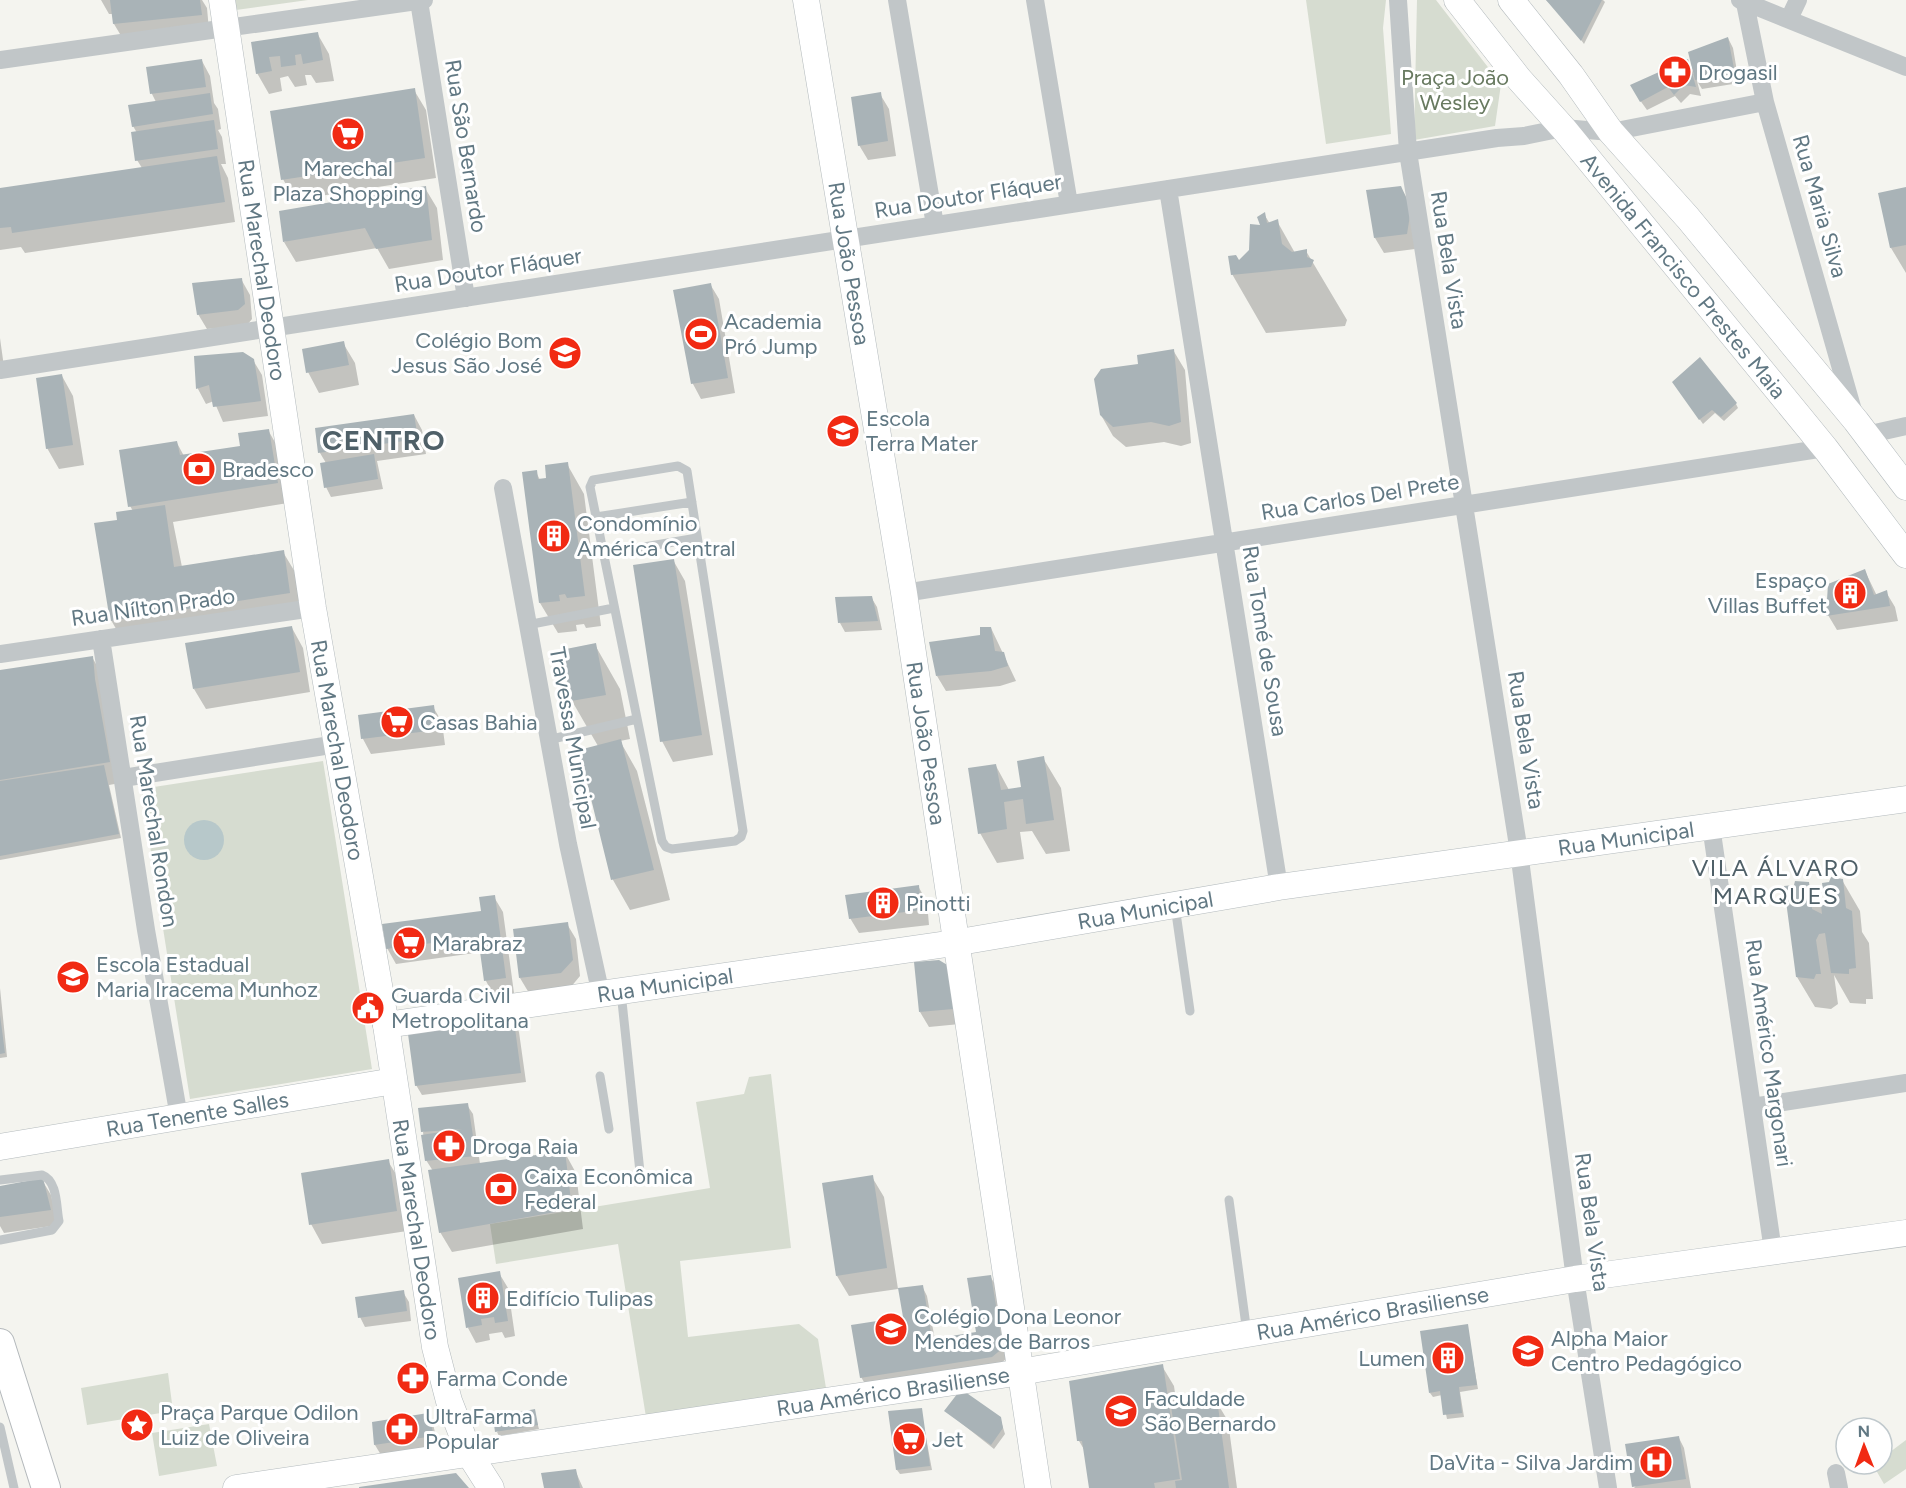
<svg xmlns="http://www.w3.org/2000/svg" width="1906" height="1488" font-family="Figtree,sans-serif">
	<rect width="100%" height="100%" fill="#f4f4ef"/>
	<path fill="#d6dcd0" d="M235,0H308L236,10Z
		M1306,0H1386L1383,28L1391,134L1326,144Z
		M1417,0H1436L1501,84L1495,126L1414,140Z
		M323,761L372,1069L190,1099L141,789Z
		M771,1074L791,1248L680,1261L688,1337L799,1324L818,1339L826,1388L646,1417L618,1244L496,1264L490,1224L710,1188L696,1102L744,1094L749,1077Z
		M168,1373L173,1411L87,1425L81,1388Z
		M209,1424L217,1466L159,1476L152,1433Z
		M1906,1440V1469L1884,1484L1873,1465L1882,1464V1458Z"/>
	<path fill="#b7c8ca" d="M184 840a20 20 0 1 1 40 0a20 20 0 1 1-40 0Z"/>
	<path fill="#0003" d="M101,0H202L207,8L209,30L123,39L114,24L113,14H109Z
		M1546,0H1603L1605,2L1584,44L1565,18Z
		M317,33L329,54L334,81L316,83L311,75H305L307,85L295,87L288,76L280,78L282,91L269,94L257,73L253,43Z
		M1728,38L1733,48L1739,83L1702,89L1697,81L1701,96L1690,94L1681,103L1675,96L1647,110L1637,96L1687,61L1694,74Z
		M202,61L210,76L214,103L218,109L221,129L218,130L222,137L226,164H221L228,178L235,222L25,253L21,247L0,250V189L142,168L137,160V133L133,126L156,102L152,94L148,68Z
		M414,90L426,110L436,178L294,200L283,179Z
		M880,94L889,109L896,156L868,160L859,145Z
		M425,188L437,208L443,260L389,269L377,248L296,262L284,242Z
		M1401,188L1410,203L1415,249L1384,253L1375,238Z
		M1906,189V273L1891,248Z
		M1264,214L1270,224L1277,221L1295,253L1306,251L1347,320L1345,326L1266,333L1232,274L1239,262L1250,251L1262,227Z
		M241,279L250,295L252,319L247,325L207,329L198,314Z
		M710,284L719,299L735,393L701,399L693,384L674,291Z
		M0,338L4,367L0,368Z
		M343,343L355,363L359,385L319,393L308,372Z
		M1173,350L1185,370L1191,443L1181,446L1164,442L1126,447L1113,436L1101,415L1140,366Z
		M196,358L253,360L262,375L268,416L223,422L214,401L206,404L198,389Z
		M62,376L73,396L84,465L59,469L47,448Z
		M1677,387L1736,404L1738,408L1724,421L1715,413L1703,424Z
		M414,415L422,430L426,454L377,461L383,489L331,497L326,487V463L320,453L317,429Z
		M268,430L280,451L288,503L173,522L182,567L283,552L295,572L301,613L123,641L111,620L119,521L133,511L130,506L177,443L184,456L242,447Z
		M567,464L584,494L601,626L586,628L584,624L576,625L577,631L558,633L540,603L536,472L540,480L548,479Z
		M673,560L685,581L713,755L673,762L662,741Z
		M1865,571L1877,596L1886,592L1895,607L1898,621L1837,630L1828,615Z
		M871,597L877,607L882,630L845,632L840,623Z
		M292,628L303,648L310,692L206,709L194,689Z
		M991,628L1016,681L1000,686L946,691L937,676Z
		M595,645L620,689L630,739L620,741L637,771L670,900L630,910L613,880L580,751L598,746L572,701L562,651Z
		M92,657L104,678L120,783L109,785L121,838L0,860V672Z
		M433,707L442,722L445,745L371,754L363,739L360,716Z
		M1043,758L1061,788L1070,851L1046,854L1032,831L1020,832L1024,859L997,863L980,833L996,766L1009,790L1022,788Z
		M1842,880L1860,911L1862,932L1869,943L1873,999H1866V1004L1850,1003L1834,975L1838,1004L1831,1009L1815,1007L1797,977L1808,883L1822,907L1826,906Z
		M918,886L927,902L929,925L859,933L850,918Z
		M494,897L503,912L514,993L494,996L486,981L482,952L396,964L387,948L483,912Z
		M567,924L576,939L580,976L570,988L529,993L520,978Z
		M957,983L960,1024L929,1027L920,1012Z
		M0,988L7,1057L0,1058Z
		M514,1022L519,1032L526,1082L422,1095L416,1085Z
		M467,1105L473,1114L480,1164L565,1153L576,1173L583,1229L452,1252L440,1232L433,1171L426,1160L423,1132Z
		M388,1161L400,1181L407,1231L322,1244L311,1224Z
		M872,1177L884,1197L898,1289L849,1296L837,1276Z
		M42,1180L51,1195L58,1225L4,1233L0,1226V1188Z
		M499,1273L508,1288L515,1336L505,1338L502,1332L489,1334L490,1340L476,1343L468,1328Z
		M990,1276L996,1286L1007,1358L998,1366L867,1387L861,1377L904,1318L922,1286L927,1296L935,1340L977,1333Z
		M403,1292L409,1302L411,1321L365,1327L360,1317Z
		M1467,1326L1478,1389L1460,1392L1464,1417L1447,1419L1442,1395L1433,1397L1430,1393Z
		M1162,1366L1174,1386L1177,1407L1216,1401L1228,1421L1237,1488H1090L1085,1451L1079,1441Z
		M921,1410L932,1470L900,1474L897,1470Z
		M534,1411L539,1429L499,1436L497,1432Z
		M946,1411L1000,1418L1005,1434L994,1449Z
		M427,1415L433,1424L438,1445L381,1455L375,1445L373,1423Z
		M1679,1438L1684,1448L1691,1488H1634Z
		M575,1470L583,1488H546Z"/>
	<path fill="#a9b3b7" d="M110,0H200L202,15L113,24Z
		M1546,0H1602L1581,41Z
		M318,32L323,60L303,64L301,54L295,55L296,65L281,67L280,56L269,57L272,71L256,74L251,42Z
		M1728,37L1735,74L1695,80L1688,52Z
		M202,59L206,87L150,94L146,67Z
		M1688,59L1696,87L1684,85L1674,95L1668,87L1640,102L1630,85Z
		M415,88L425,158L281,180L270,111Z
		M881,92L888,141L858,146L851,97Z
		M210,93L213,114L132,127L128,105Z
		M214,120L218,149L135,161L131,132Z
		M217,156L225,202L12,233L11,227L0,228V188Z
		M426,186L432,240L376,249L365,228L283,242L279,211Z
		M1401,186L1411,209L1407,234L1374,238L1366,190Z
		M1906,187V245L1890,248L1878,193Z
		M1265,212L1267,223L1278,219L1282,244L1292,252L1307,249V257L1314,260L1311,267L1231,275L1228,256L1236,255L1239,260L1249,250L1250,224L1260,225L1257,217Z
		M242,278L245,304L238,310L197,315L192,283Z
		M711,283L728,378L691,384L673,290Z
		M344,341L349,365L306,373L302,349Z
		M1174,349L1181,422L1169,426L1151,422L1113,427L1100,415L1094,379L1101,369L1138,364L1137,355Z
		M243,352L254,359L261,401L213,407L209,385L196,389L194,356Z
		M1700,357L1737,403L1721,417L1712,410L1699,420L1672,382Z
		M62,374L73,445L46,449L36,378Z
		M414,414L418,439L318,453L315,428Z
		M269,429L278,483L128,507L119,450L177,441L180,455L240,446L238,433Z
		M374,454L378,479L324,488L320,463Z
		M568,462L585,596L567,598L565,594L559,595L560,601L539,603L522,472L537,470L538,479L546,478L545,465Z
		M165,505L174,567L284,550L290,593L110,621L94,523L117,520L116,512Z
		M674,559L702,735L660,742L633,565Z
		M1865,569L1874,595L1887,590L1890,606L1826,616L1828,584Z
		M872,596L878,621L838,623L835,597Z
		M292,626L300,672L193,689L185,643Z
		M980,627H991L995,651L1004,652L1008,666L991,671L936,676L929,642L980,635Z
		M596,643L606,695L571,701L561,650Z
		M93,656L95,679L110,762L0,780V670Z
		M434,705L437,730L361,739L358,715Z
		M621,739L654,870L611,880L579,750Z
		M1044,756L1054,820L1026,824L1023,799L1004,802L1007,829L978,834L968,768L996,764L1001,790L1021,787L1017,761Z
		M104,765L119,834L0,856V781Z
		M1831,877L1843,879L1846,908L1852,911L1856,968L1849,969V974L1831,973L1825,933L1819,934L1816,940L1821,974H1816L1814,979L1796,977L1784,886L1794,885L1795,881L1809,882L1812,909L1822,914L1821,905H1825L1822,883L1829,882Z
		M919,885L921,910L849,919L845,895Z
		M495,895L506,978L484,981L478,937L386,949L382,924L481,911L479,897Z
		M568,922L573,960L561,973L519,978L513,929Z
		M939,960L949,966L953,1009L919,1012L914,962Z
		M0,1015L5,1053L0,1054Z
		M514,1021L521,1073L415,1086L408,1034Z
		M468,1103L476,1156L425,1161L421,1135L462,1129L421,1132L418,1108Z
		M565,1151L572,1209L439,1233L428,1170Z
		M389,1159L397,1211L309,1225L301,1173Z
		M873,1175L887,1268L836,1276L822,1183Z
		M43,1178L51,1210L0,1217V1186Z
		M500,1271L508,1321L495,1323L494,1317L481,1319L482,1325L466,1328L458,1278Z
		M991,1275L1003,1348L992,1357L860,1378L851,1325L903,1317L898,1288L923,1285L932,1339L976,1332L967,1278Z
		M404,1290L407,1311L358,1318L355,1297Z
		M1468,1324L1477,1385L1459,1387L1462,1413L1443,1415L1440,1391L1429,1393L1420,1331Z
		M1163,1364L1180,1479L1154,1483L1155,1488H1089L1082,1441H1077L1069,1381Z
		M961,1389L1001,1417L1003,1428L991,1445L944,1411Z
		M1217,1399L1229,1488H1176L1175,1481L1182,1480L1171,1406Z
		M922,1408L930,1466L896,1470L888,1411Z
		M535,1409L538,1425L495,1432L493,1417Z
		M428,1413L434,1436L374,1445L372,1422Z
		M1679,1436L1686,1479L1632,1487L1625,1444Z
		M576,1469L580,1488H544L541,1473Z
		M456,1473L469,1488H359V1487Z"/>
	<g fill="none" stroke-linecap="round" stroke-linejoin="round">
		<g stroke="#b3babd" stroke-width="27">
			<g id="secondary">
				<path id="s1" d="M222,0L313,608L386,1025L435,1347L449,1401L470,1455L491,1488"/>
				<path id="s2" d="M806,0L904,593L1038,1488"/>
				<path id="s3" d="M1457,0L1519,79L1563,128L1825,448L1906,555"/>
				<path d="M1511,0L1571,75L1611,132L1688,218L1856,421L1906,487"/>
				<path id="s4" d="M386,1025L954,943L1279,887L1906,799"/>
				<path id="s5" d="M0,1147L394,1081"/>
				<path id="s6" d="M236,1488L1002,1375L1575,1279L1906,1233"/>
			</g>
		</g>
		<g stroke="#b4b9bc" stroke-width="30">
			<path id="primary" d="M0,1343L46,1488"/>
		</g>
		<path stroke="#c1c6c8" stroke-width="9" d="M678,466L687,471L743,831L741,837L735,841L672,849L666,847L662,841L590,487L593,480Z
			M596,517L692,502
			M603,554L697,538
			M527,625L614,608
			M548,740L637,719
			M1175,906L1190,1011
			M621,992L640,1172
			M600,1076L609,1129
			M0,1180L42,1175C58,1181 56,1207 59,1221L52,1230L0,1240
			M1229,1200L1247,1333
			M0,1427L14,1488"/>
		<path stroke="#c1c6c8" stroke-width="18" d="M897,0L935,225
			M1035,0L1069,204
			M1398,0L1408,152L1519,852L1575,1279L1608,1488
			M1740,0L1906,67
			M419,1L466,298
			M1745,3L1765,102L1854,414
			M1789,19L1798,0
			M0,60L424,0
			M1168,189L1279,887
			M0,370L1497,138L1524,136L1563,128L1611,132L1765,102
			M1866,435L1906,426
			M503,488L568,844L601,995
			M904,593L1825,448
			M101,639L146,930L179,1117
			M0,654L313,608
			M123,778L337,744
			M1711,826L1773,1251
			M1752,1107L1906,1083
			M1836,1473L1839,1488"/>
		<use href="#secondary" stroke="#fff" stroke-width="26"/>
		<use href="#primary" stroke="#fff" stroke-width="28"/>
	</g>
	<defs>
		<g id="pharmacy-disc" transform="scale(1.725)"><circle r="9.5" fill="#f12a13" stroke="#fff"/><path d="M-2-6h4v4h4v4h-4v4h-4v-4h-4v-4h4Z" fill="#fff"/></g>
		<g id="supermarket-disc" transform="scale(1.725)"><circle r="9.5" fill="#f12a13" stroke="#fff"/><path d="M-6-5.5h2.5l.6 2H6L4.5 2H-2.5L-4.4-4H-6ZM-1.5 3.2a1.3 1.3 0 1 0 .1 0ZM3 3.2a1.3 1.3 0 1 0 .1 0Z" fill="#fff"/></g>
		<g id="stadium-disc" transform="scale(1.725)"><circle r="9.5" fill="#f12a13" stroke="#fff"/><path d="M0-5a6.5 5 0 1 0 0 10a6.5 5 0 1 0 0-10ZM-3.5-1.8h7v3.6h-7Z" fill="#fff"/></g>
		<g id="school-disc" transform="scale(1.725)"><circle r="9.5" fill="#f12a13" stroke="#fff"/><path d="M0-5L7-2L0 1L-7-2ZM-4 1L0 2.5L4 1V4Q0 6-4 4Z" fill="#fff"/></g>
		<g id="bank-disc" transform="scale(1.725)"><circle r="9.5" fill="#f12a13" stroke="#fff"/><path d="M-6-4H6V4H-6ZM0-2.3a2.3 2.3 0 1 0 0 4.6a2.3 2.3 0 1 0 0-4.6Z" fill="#fff"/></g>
		<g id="building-disc" transform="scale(1.725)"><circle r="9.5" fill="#f12a13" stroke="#fff"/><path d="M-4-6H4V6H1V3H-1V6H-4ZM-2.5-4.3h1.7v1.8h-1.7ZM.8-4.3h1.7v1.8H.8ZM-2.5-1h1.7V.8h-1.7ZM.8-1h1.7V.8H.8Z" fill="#fff"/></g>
		<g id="civic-disc" transform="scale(1.725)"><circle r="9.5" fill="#f12a13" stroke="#fff"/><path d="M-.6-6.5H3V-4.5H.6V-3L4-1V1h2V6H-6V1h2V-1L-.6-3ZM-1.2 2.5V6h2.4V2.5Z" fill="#fff"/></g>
		<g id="university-disc" transform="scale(1.725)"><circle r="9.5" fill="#f12a13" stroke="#fff"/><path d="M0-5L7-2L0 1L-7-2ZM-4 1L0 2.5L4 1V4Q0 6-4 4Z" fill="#fff"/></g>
		<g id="sight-disc" transform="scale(1.725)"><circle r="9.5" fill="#f12a13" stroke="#fff"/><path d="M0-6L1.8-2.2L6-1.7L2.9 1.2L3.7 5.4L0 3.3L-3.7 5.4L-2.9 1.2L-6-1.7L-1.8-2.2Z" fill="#fff"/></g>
		<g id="hospital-disc" transform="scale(1.725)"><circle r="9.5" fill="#f12a13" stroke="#fff"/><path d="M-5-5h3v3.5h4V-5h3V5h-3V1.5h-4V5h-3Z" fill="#fff"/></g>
	</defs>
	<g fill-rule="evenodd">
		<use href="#pharmacy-disc" x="1675" y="72"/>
		<use href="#supermarket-disc" x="348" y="134"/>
		<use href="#stadium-disc" x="701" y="334"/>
		<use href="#school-disc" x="565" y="353"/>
		<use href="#school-disc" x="843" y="431"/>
		<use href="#bank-disc" x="199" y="469"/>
		<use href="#building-disc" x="554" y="536"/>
		<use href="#building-disc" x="1850" y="593"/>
		<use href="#supermarket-disc" x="397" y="722"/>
		<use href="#building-disc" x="883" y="903"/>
		<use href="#supermarket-disc" x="409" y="943"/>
		<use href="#school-disc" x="73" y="977"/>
		<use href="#civic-disc" x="368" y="1008"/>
		<use href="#pharmacy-disc" x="449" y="1146"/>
		<use href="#bank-disc" x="501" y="1189"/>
		<use href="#building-disc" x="483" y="1298"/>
		<use href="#school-disc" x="891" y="1329"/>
		<use href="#school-disc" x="1528" y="1351"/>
		<use href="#building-disc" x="1448" y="1358"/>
		<use href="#pharmacy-disc" x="413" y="1378"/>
		<use href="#university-disc" x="1121" y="1411"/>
		<use href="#sight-disc" x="137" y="1425"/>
		<use href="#pharmacy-disc" x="402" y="1429"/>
		<use href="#supermarket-disc" x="909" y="1439"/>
		<use href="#hospital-disc" x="1656" y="1462"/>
	</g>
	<g text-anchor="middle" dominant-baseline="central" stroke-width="6" stroke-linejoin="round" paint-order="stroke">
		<g font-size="22" fill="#617883" stroke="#fff" text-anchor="start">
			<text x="1698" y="72">Drogasil</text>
			<text x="348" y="168" text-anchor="middle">Marechal<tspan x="348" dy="25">Plaza Shopping</tspan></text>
			<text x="724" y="321">Academia<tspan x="724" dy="25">Pró Jump</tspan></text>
			<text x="542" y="340" text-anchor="end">Colégio Bom<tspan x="542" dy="25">Jesus São José</tspan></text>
			<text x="866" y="418">Escola<tspan x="866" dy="25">Terra Mater</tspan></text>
			<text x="222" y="469">Bradesco</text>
			<text x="577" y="523">Condomínio<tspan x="577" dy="25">América Central</tspan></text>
			<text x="1827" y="580" text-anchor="end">Espaço<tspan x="1827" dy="25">Villas Buffet</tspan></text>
			<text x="420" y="722">Casas Bahia</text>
			<text x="906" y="903">Pinotti</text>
			<text x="432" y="943">Marabraz</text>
			<text x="96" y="964">Escola Estadual<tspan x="96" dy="25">Maria Iracema Munhoz</tspan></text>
			<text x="391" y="995">Guarda Civil<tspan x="391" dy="25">Metropolitana</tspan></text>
			<text x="472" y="1146">Droga Raia</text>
			<text x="524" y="1176">Caixa Econômica<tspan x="524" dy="25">Federal</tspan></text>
			<text x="506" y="1298">Edifício Tulipas</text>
			<text x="914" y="1316">Colégio Dona Leonor<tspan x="914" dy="25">Mendes de Barros</tspan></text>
			<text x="1551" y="1338">Alpha Maior<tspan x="1551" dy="25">Centro Pedagógico</tspan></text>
			<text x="1425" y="1358" text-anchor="end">Lumen</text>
			<text x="436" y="1378">Farma Conde</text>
			<text x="1144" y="1398">Faculdade<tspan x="1144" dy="25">São Bernardo</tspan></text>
			<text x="160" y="1412">Praça Parque Odilon<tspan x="160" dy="25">Luiz de Oliveira</tspan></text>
			<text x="425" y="1416">UltraFarma<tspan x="425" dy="25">Popular</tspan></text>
			<text x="932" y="1439">Jet</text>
			<text x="1633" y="1462" text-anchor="end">DaVita - Silva Jardim</text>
		</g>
		<g font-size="22" fill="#687a60" stroke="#fff">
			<text x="1455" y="77">Praça João<tspan x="1455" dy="25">Wesley</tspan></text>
		</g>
		<g font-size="22" fill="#617883" stroke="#fff">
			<text transform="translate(466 146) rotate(81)">Rua São Bernardo</text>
			<text transform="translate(968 196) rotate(-9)">Rua Doutor Fláquer</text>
			<text transform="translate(1820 206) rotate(74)">Rua Maria Silva</text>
			<text transform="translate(1449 260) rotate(81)">Rua Bela Vista</text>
			<text stroke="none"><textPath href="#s2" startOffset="267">Rua João Pessoa</textPath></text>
			<text stroke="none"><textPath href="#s1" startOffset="273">Rua Marechal Deodoro</textPath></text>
			<text transform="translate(488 270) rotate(-9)">Rua Doutor Fláquer</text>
			<text stroke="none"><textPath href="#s3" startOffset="357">Avenida Francisco Prestes Maia</textPath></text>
			<text transform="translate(1360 497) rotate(-9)">Rua Carlos Del Prete</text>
			<text transform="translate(153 607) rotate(-8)">Rua Nílton Prado</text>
			<text transform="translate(1265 641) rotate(81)">Rua Tomé de Sousa</text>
			<text transform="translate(573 738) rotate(80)">Travessa Municipal</text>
			<text transform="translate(1526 740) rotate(81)">Rua Bela Vista</text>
			<text stroke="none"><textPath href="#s2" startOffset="753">Rua João Pessoa</textPath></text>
			<text stroke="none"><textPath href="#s1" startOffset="759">Rua Marechal Deodoro</textPath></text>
			<text transform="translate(154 821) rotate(81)">Rua Marechal Rondon</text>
			<text stroke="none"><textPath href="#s4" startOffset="1254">Rua Municipal</textPath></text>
			<text stroke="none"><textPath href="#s4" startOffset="768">Rua Municipal</textPath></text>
			<text stroke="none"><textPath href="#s4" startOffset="282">Rua Municipal</textPath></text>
			<text transform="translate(1769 1053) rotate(82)">Rua Américo Margonari</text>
			<text stroke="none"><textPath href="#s5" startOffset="200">Rua Tenente Salles</textPath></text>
			<text transform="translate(1592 1222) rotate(82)">Rua Bela Vista</text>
			<text stroke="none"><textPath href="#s1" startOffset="1245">Rua Marechal Deodoro</textPath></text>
			<text stroke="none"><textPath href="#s6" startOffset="1150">Rua Américo Brasiliense</textPath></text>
			<text stroke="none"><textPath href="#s6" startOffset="664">Rua Américo Brasiliense</textPath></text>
		</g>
		<g font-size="24" letter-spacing="1.5" fill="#4f6068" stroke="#fff">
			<text x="1776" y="867">VILA ÁLVARO<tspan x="1776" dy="28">MARQUES</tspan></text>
		</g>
		<g font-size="28" font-weight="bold" letter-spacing="1.5" fill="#4f6068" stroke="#fff">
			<text x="384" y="440">CENTRO</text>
		</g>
	</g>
	<g transform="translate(1864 1446) rotate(359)"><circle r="28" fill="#ffffff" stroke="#c0c9cd" stroke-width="1.5"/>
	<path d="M0-4.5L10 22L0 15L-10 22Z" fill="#f12a13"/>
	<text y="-9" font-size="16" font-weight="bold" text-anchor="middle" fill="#617883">N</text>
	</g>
</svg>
